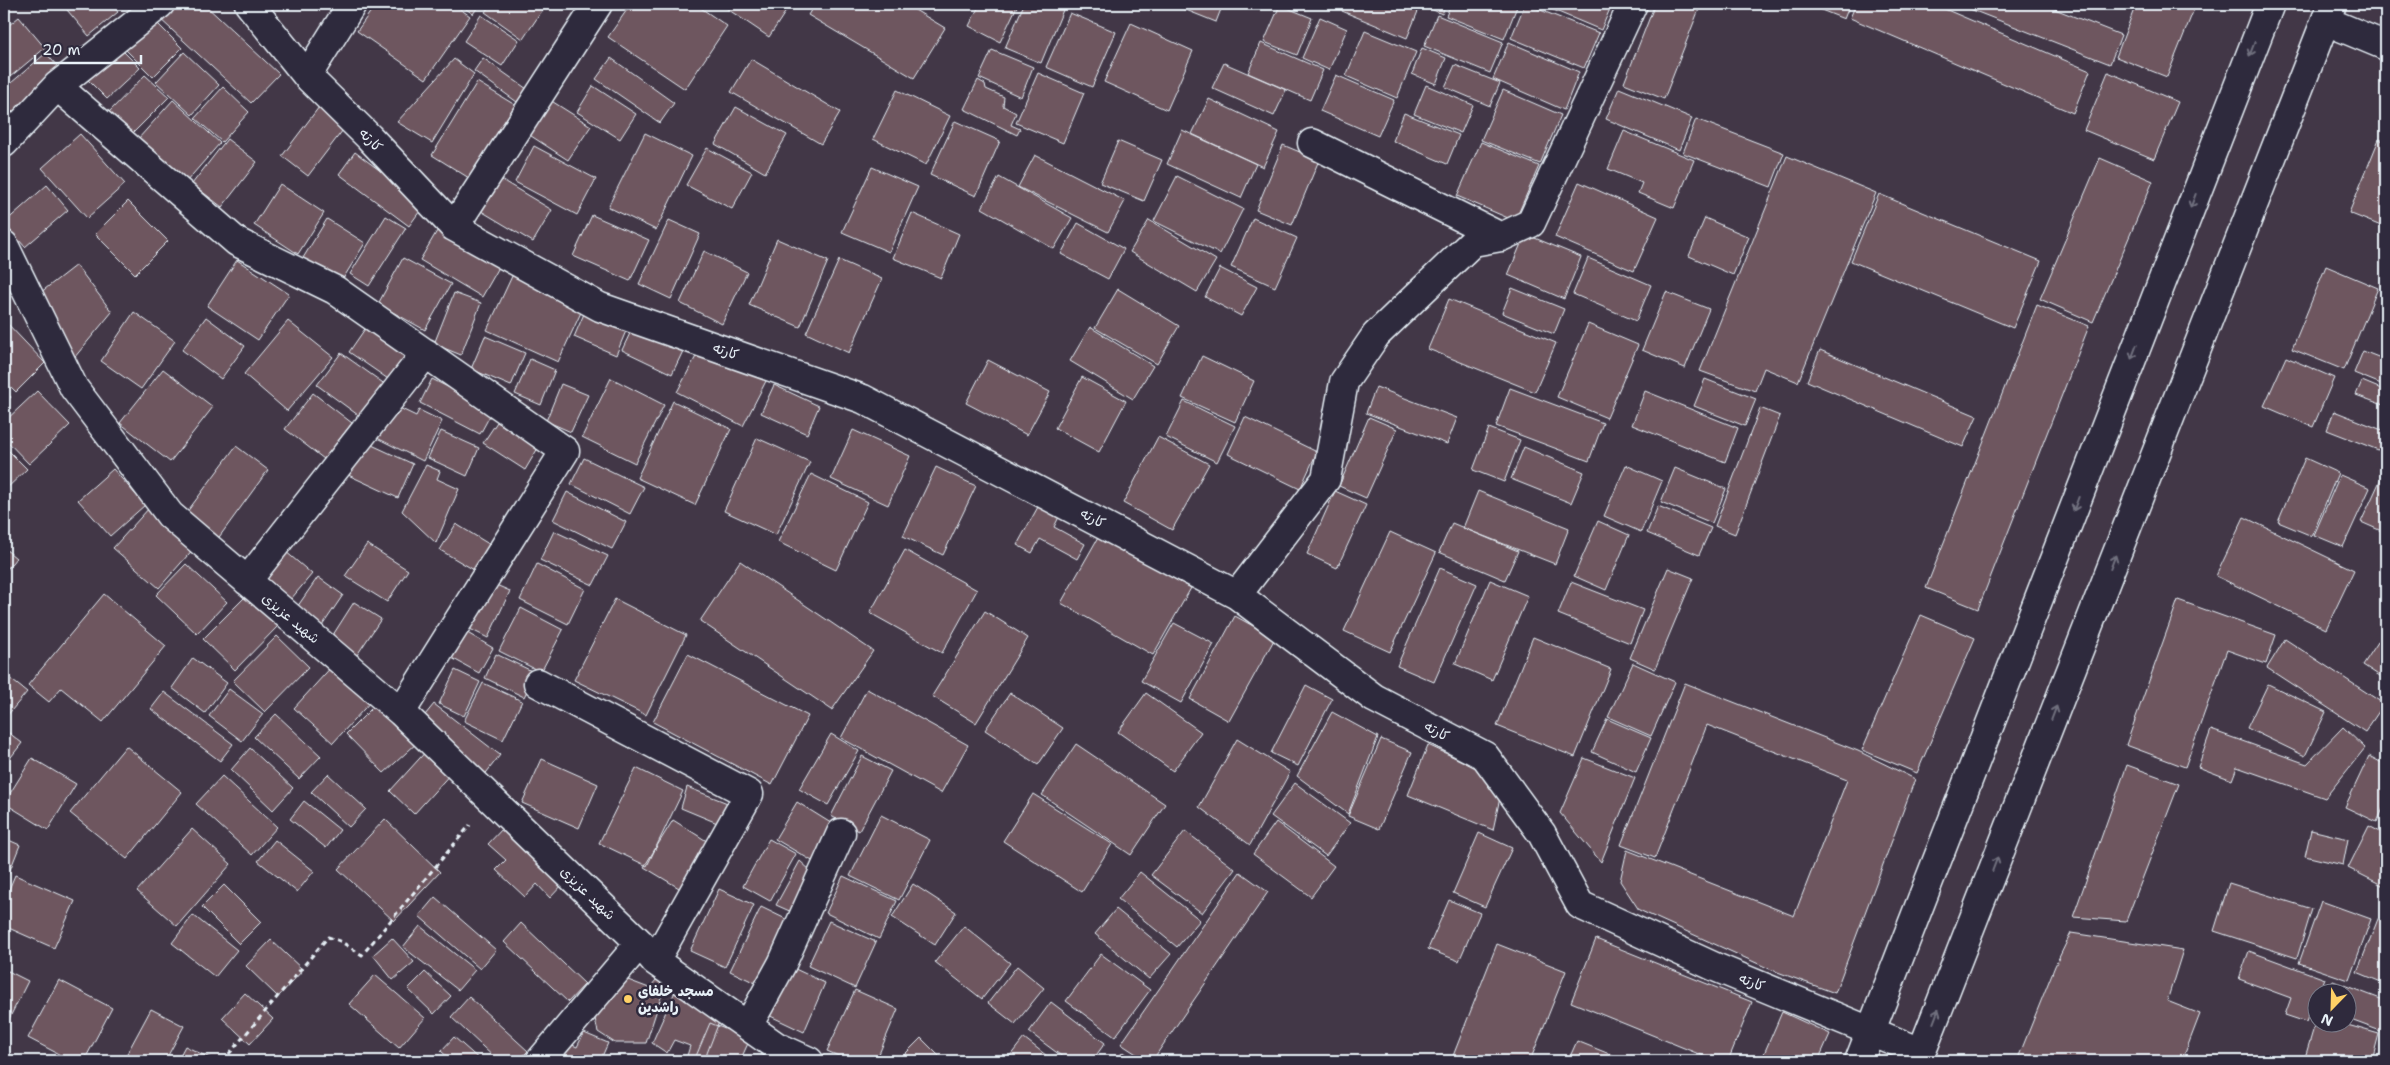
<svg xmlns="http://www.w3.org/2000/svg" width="2390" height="1065" font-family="'Shantell Sans','Playpen Sans Arabic',sans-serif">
	<rect width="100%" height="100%" fill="#423747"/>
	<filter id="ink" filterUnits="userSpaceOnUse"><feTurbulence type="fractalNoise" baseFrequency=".02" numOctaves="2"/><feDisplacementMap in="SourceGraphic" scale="10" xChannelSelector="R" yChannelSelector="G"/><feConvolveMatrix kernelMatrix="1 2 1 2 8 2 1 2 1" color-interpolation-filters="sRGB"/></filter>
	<g filter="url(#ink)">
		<path fill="#6e565f" stroke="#e8f1f8" d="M62,4H111L118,12L89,36Z
			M171,4H204L279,74L251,103L158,17Z
			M320,4H343L336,15Z
			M376,4H453L470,16L426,79L357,31Z
			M459,4H480L473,14Z
			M491,4H544L546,5L523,39L485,12Z
			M631,4H695L727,26L685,89L608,37Z
			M720,4H788L790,5L769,37Z
			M815,4H905L945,28L914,78L808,15Z
			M980,4H1018L1000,42L969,26Z
			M1024,4H1047L1063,10L1041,63L1005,48Z
			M1171,4H1223L1216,22Z
			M1345,4H1421L1407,38L1342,11Z
			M1425,4H1446L1442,14L1424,6Z
			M1451,4H1518L1504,39L1446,16Z
			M1525,4L1599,33L1584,68L1511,38Z
			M1539,4H1612L1601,30Z
			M1655,4H1701L1664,99L1624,83Z
			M1806,4H1850L1844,19Z
			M1856,4H1933L2090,71L2073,113L1850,18Z
			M1957,4H2042L2121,35L2110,64Z
			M2136,4H2196L2167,77L2116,57Z
			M1280,5L1312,18L1297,55L1264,42Z
			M1070,13L1116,32L1092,87L1046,67Z
			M481,15L519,40L502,66L464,41Z
			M1437,15L1503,42L1490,73L1424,46Z
			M19,17L45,48L4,82V29Z
			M1320,17L1347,29L1329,70L1302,58Z
			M153,19L182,48L153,77L124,48Z
			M1131,23L1193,51L1167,110L1104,82Z
			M1365,31L1416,52L1397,98L1346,76Z
			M1509,42L1579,72L1564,110L1493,79Z
			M1261,43L1323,70L1310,100L1248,73Z
			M116,44L140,68L107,99L83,75Z
			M1422,48L1446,58L1436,84L1412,74Z
			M992,50L1033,67L1021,97L979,78Z
			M184,52L219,85L192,115L156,82Z
			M46,53L63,73L15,116L4,103V89Z
			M483,58L527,89L517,102L474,71Z
			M611,58L674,103L660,123L596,79Z
			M454,59L474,74L432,143L397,122Z
			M751,59L840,112L821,144L731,92Z
			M1224,63L1286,90L1274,116L1212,88Z
			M1455,65L1500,83L1490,106L1445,87Z
			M2108,72L2178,102L2154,159L2084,130Z
			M1038,73L1084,93L1063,143L1016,123Z
			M145,75L169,97L131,135L108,113Z
			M1336,75L1394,100L1378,136L1320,111Z
			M978,80L985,84L986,89L1004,97L1003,106L1016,113L1011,125L1020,129L1017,135L964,109Z
			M477,82L515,105L469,178L432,155Z
			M1426,85L1473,105L1461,133L1414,114Z
			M593,86L636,114L620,139L577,112Z
			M223,87L249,112L222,142L195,118Z
			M1619,88L1692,118L1679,150L1606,119Z
			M897,90L950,116L926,165L873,139Z
			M1503,90L1561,115L1540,164L1481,140Z
			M1209,99L1279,132L1263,167L1192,134Z
			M173,100L220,143L186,182L138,139Z
			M550,100L591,126L568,160L528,134Z
			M322,103L349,122L308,176L282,156Z
			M736,107L787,135L765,173L715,144Z
			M1404,113L1459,135L1447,164L1393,141Z
			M1696,119L1784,153L1771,187L1683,153Z
			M955,121L1000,141L976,196L930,175Z
			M1182,130L1256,164L1241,198L1167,164Z
			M1624,131L1694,160L1674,208L1638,193L1642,183L1608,169Z
			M645,133L692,156L656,230L608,207Z
			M80,134L125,184L87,218L42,168Z
			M227,139L257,162L222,207L192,184Z
			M2379,139L2386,142V228L2349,213Z
			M1118,141L1162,160L1144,201L1100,183Z
			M1481,142L1539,166L1515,221L1457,196Z
			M1283,145L1319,160L1292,225L1256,210Z
			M534,146L596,179L577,215L515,182Z
			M707,148L752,172L732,209L686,185Z
			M355,152L425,204L409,226L339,174Z
			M1035,155L1125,201L1108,232L1018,187Z
			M1787,156L1876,193L1798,382L1764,368L1755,391L1700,371Z
			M2100,158L2153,181L2093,322L2040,299Z
			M872,167L918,187L889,252L842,232Z
			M495,176L552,210L533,242L476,208Z
			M1177,176L1243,209L1220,254L1154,221Z
			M999,177L1072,218L1054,249L982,208Z
			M1579,182L1658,217L1634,271L1555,237Z
			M280,184L324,213L298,254L254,225Z
			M47,185L68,210L25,247L4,223Z
			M1879,194L2041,261L2013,328L1851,261Z
			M128,201L168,241L135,274L95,234Z
			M912,213L959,234L941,278L893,258Z
			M592,215L649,240L630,281L573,256Z
			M386,216L406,228L369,286L350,274Z
			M1253,218L1297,238L1275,287L1231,267Z
			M1705,218L1749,237L1733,275L1689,256Z
			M327,219L365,243L341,282L303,258Z
			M669,220L700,234L671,299L639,284Z
			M1149,220L1216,260L1197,292L1130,252Z
			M1078,223L1124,249L1108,279L1061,254Z
			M440,226L502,262L482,297L420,260Z
			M1525,234L1581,257L1564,299L1508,275Z
			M777,239L828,261L800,327L749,305Z
			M704,251L747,272L722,324L680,303Z
			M403,258L451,284L425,330L378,304Z
			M1588,258L1651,285L1636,321L1573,294Z
			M237,260L289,294L258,340L207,306Z
			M839,260L882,279L849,353L806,333Z
			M76,265L112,312L74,358L36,296Z
			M2326,266L2378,288L2344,370L2292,349Z
			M1220,268L1257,287L1241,316L1205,297Z
			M513,274L584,306L558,362L487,330Z
			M1512,288L1564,309L1554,334L1502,313Z
			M1118,289L1179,326L1157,364L1095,328Z
			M1666,292L1709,309L1685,368L1642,350Z
			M454,293L481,303L461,355L434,344Z
			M1449,299L1556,343L1535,392L1428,349Z
			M2037,305L2089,326L1978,609L1926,588Z
			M586,309L628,326L616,355L574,337Z
			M134,312L175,341L141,389L101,361Z
			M206,317L245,346L221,379L182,350Z
			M4,320L45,363L16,392L4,380Z
			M288,321L333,357L287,411L244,374Z
			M369,323L411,352L391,381L349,352Z
			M1588,324L1638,345L1607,418L1557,397Z
			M633,327L683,351L672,374L622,350Z
			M1090,327L1153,366L1133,399L1070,361Z
			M485,336L525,353L511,386L471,369Z
			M701,347L766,381L743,426L677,392Z
			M1820,350L1977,416L1963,447L1807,381Z
			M2363,351L2386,360V386L2354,373Z
			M341,353L386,385L362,418L317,385Z
			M1202,356L1254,381L1235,422L1182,398Z
			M2286,357L2334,378L2313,427L2264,406Z
			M530,359L555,370L541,405L515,394Z
			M988,360L1050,392L1027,435L966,403Z
			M163,369L213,407L170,462L120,423Z
			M1082,377L1126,401L1099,452L1055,428Z
			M611,378L664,405L635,463L582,437Z
			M432,379L493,410L480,434L420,403Z
			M1705,379L1756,399L1745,426L1694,406Z
			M2362,381L2386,391V406L2356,395Z
			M561,384L588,395L571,432L546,421Z
			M774,385L819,406L807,434L761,413Z
			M1376,387L1457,418L1447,444L1366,413Z
			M1510,388L1603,423L1589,461L1496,426Z
			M4,390L11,397L4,405Z
			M37,391L70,425L29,464L4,438V422Z
			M1645,391L1738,428L1725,462L1632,425Z
			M313,393L352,423L324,459L285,429Z
			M673,401L731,429L695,505L637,478Z
			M1184,401L1235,426L1217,462L1166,437Z
			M389,403L416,416L419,410L442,421L423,461L373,436Z
			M1760,408L1780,416L1735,534L1715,526Z
			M2334,411L2382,430L2386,418V453L2327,430Z
			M1245,417L1317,452L1300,489L1228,454Z
			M1369,417L1397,429L1366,498L1339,486Z
			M497,422L538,448L525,470L483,443Z
			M1489,428L1520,440L1504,482L1473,470Z
			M853,430L910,456L888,505L831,479Z
			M441,431L479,448L467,476L428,458Z
			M1158,437L1209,464L1172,530L1123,503Z
			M757,438L810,462L776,535L724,511Z
			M361,440L413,464L398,498L346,474Z
			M4,446L27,469L4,491Z
			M236,446L268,470L217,540L184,516Z
			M1524,447L1584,472L1571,503L1511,479Z
			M584,458L644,487L630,514L571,484Z
			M2305,458L2338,473L2312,536L2278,522Z
			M426,465L440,471L437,479L459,489L436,543L402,511Z
			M1626,465L1662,481L1641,532L1604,516Z
			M936,467L976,486L943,555L903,536Z
			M1675,468L1726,489L1712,523L1661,502Z
			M113,469L145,505L110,536L78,500Z
			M2385,470H2386V533L2361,522Z
			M811,474L868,502L836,570L778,542Z
			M2340,475L2370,488L2343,547L2314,535Z
			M1335,491L1366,505L1337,568L1307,554Z
			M1478,491L1569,528L1555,564L1463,528Z
			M567,492L626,522L612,549L553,520Z
			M1044,496L1064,507L1054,527L1085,544L1077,559L1040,539L1032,553L1017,545Z
			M1658,506L1711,528L1699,555L1647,533Z
			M150,507L195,547L159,588L113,548Z
			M2244,517L2354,570L2326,629L2216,576Z
			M1598,521L1629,535L1606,590L1574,576Z
			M1452,523L1518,551L1505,580L1439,552Z
			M456,524L497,549L481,574L440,550Z
			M554,531L608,556L593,585L540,560Z
			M1390,532L1436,553L1390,652L1344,631Z
			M1099,536L1191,588L1153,655L1061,603Z
			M367,544L408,570L387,602L345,576Z
			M278,545L312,574L291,599L257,570Z
			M4,548L16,558L4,573Z
			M905,550L977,590L942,653L870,613Z
			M740,561L873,651L832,710L700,621Z
			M186,564L227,602L197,634L156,595Z
			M537,564L585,589L568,624L520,600Z
			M1440,568L1477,584L1434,682L1397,666Z
			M1668,568L1693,578L1655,669L1630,658Z
			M318,577L343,595L320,629L295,610Z
			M1490,580L1528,596L1492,680L1455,664Z
			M487,581L510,591L488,638L466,627Z
			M1571,582L1643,610L1630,643L1558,614Z
			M104,594L166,646L103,722L61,688L49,702L28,685Z
			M248,594L279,625L235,670L203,639Z
			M615,599L686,635L646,715L574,680Z
			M2178,600L2276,635L2266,664L2227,650L2185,767L2126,745Z
			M354,602L381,619L357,655L331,638Z
			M521,608L563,630L541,672L499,651Z
			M985,611L1028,638L976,723L932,696Z
			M1921,615L1975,638L1917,773L1862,750Z
			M1235,616L1275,638L1229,721L1190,699Z
			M1174,623L1214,644L1181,703L1141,681Z
			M2386,630V680L2363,665Z
			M464,631L493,648L479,673L450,657Z
			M277,636L309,667L265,712L233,681Z
			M1533,637L1611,669L1575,757L1497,726Z
			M2285,639L2384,704L2365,732L2267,668Z
			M496,654L536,673L524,697L485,678Z
			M688,654L808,716L772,785L653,722Z
			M193,658L227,683L205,713L172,688Z
			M335,663L373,699L333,743L294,708Z
			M1633,663L1675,682L1651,736L1608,717Z
			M455,670L480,682L464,716L439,704Z
			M4,674L27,692L6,717L4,715Z
			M483,683L522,701L503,740L464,721Z
			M1685,683L1858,751L1915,779L1835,993L1772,970L1639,910L1620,881L1627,850L1794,916L1847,780L1707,725L1655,858L1621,845Z
			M2268,684L2326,712L2305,756L2247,728Z
			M1306,685L1332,699L1298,766L1271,753Z
			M229,689L263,714L242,741L209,716Z
			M867,689L968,745L941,793L841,738Z
			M164,692L233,744L220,761L151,709Z
			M1010,693L1063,728L1038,765L985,730Z
			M1146,693L1201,732L1173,771L1118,732Z
			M379,701L418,742L384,773L346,734Z
			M434,704L500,755L483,777L416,726Z
			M1332,712L1378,737L1348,814L1297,776Z
			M276,714L321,756L299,779L254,737Z
			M1607,719L1651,738L1636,772L1592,752Z
			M2343,727L2365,748L2325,798L2237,767L2232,780L2198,767L2211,730L2307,764Z
			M4,729L22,743L4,766Z
			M831,734L859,751L828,805L799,789Z
			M1237,739L1290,772L1250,845L1199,807Z
			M1381,739L1412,752L1379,829L1348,816Z
			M1076,744L1165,804L1131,855L1042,795Z
			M1428,745L1492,775L1501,793L1493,830L1408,795Z
			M126,746L182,792L127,859L70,813Z
			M250,748L293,788L273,810L231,770Z
			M429,748L453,771L414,814L390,791Z
			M862,756L891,771L859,831L831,816Z
			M2369,756L2386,765V802L2377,822L2345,807Z
			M32,758L76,784L48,830L4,803Z
			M1584,758L1635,778L1601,862L1560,813Z
			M542,759L598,784L579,828L522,803Z
			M2127,765L2179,784L2126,921L2073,917Z
			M636,768L683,791L647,866L599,843Z
			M328,774L366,809L349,827L311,792Z
			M222,776L277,827L252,855L196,804Z
			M1295,783L1350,823L1326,856L1271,816Z
			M687,787L735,806L722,825L681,808Z
			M1033,794L1112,844L1082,892L1003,841Z
			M304,801L340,830L326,848L290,819Z
			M797,802L834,825L814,862L775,839Z
			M881,815L930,840L899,900L850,876Z
			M385,819L440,872L394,921L338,869Z
			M673,820L713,845L684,891L644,867Z
			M1276,822L1334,866L1311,897L1253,854Z
			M2369,826L2386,835V887L2348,868Z
			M504,827L564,883L550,898L537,884L525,897L496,870L506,860L488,844Z
			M192,829L231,864L177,926L137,891Z
			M2311,830L2348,839L2343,865L2305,856Z
			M1185,831L1235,869L1202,913L1151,875Z
			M1479,833L1512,848L1485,907L1453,893Z
			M4,838L20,845L4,885Z
			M769,839L796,854L770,901L743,886Z
			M275,840L314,871L297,892L258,861Z
			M800,861L811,871L794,913L776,905Z
			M1140,872L1200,920L1177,947L1118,899Z
			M1240,872L1268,892L1152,1061H1147L1121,1044Z
			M15,875L75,901L54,948L4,926V901Z
			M843,876L897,901L879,939L826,913Z
			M2229,883L2312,909L2297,958L2214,931Z
			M913,884L956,912L935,945L892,917Z
			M224,885L261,922L239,944L202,907Z
			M719,889L754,905L725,967L690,951Z
			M435,897L496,950L480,969L419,916Z
			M1449,900L1480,913L1459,961L1428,949Z
			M2321,901L2371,919L2349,980L2299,963Z
			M761,907L794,923L764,987L730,971Z
			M1116,909L1171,954L1149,979L1095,934Z
			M193,915L237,950L215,977L172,943Z
			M2378,919L2386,922V984L2357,972Z
			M829,921L876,942L855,988L808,966Z
			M521,923L585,984L568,1002L504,942Z
			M420,926L475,970L458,990L403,947Z
			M964,926L1010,963L982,999L935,962Z
			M2071,933L2183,950L2167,1001L2200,1014L2182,1061H2017L2055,966Z
			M392,938L414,962L393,980L373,955Z
			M1596,939L1752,1002L1728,1061H1716L1571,1002Z
			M271,940L303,970L278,997L246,966Z
			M1497,944L1566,971L1530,1061H1451Z
			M2249,951L2325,979L2320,992H2318L2314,1007L2312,1006L2306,1022L2285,1015L2291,998L2239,979Z
			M1101,954L1150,990L1115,1037L1066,1001Z
			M1017,966L1044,988L1015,1024L988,1003Z
			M791,967L825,983L804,1032L764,1013Z
			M4,969L28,981L8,1021L4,1019Z
			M425,972L451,996L434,1014L408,989Z
			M607,972L649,988L657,979L664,988L646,1043H615L598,1032L593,1010Z
			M375,975L425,1018L399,1048L349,1004Z
			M59,980L112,1008L84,1061H72L28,1038Z
			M2333,981L2386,1001V1033L2348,1019V992H2329Z
			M677,987L726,1004L704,1061L686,1059L690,1046L674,1040L667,1053L652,1043Z
			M855,990L898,1009L876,1061H850L827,1051Z
			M245,993L273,1019L250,1044L222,1018Z
			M469,997L528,1051L518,1061H498L451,1017Z
			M1051,1002L1105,1043L1092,1061H1068L1029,1032Z
			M151,1009L184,1026L165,1061H123Z
			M1782,1012L1830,1034L1818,1061H1774L1763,1056Z
			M2317,1017L2318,1022H2337L2379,1034L2372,1061H2304Z
			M710,1023L750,1039L740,1061H694Z
			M584,1033L608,1043L600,1061H552L561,1040L577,1047Z
			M454,1037L481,1061H452L441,1051Z
			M921,1038L944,1061H898Z
			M1024,1038L1047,1056L1044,1061H1006Z
			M1577,1041L1627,1061H1568Z
			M185,1046L216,1061H177Z
			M1123,1052L1134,1061H1115Z"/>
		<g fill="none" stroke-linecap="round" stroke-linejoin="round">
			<g stroke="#e8f1f8" stroke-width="31">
				<path id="minor" d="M249,4L307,76L369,137L454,227L600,307L863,399L1237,595L1374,698L1485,756L1542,834L1580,905L1715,967L1921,1052
					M2326,21L2386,46
					M307,76L352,4
					M57,86L237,242L335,290L565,451L401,712
					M4,143L57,86L160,4
					M1312,143L1501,237
					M454,227L598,4
					M4,245L74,388L170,515L401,712L640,943L655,961L776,1046L809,1061
					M247,581L426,353
					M1237,595L1326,479L1344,382L1376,335L1473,242L1501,237L1531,223L1633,4
					M538,683L749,794L655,961
					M748,1026L782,964L841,833
					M540,1061L640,943"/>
			</g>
			<g stroke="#e8f1f8" stroke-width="31">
				<path id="major" d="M1859,1061L2270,4
					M1918,1061L2332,4"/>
			</g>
			<path stroke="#e8f1f8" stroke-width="3" stroke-dasharray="5 4" stroke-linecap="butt" d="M223,1061L328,937L340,941L362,955L470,825"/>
			<use href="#minor" stroke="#2f2a3d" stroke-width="28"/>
			<use href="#major" stroke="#2f2a3d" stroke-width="28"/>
		</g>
		<defs><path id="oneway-shaft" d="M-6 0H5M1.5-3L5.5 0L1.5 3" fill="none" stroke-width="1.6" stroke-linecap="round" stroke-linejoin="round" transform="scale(1.25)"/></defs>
		<g stroke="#70707e">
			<use href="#oneway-shaft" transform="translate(2252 49) rotate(111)"/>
			<use href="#oneway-shaft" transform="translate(2193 201) rotate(111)"/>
			<use href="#oneway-shaft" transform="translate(2134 352) rotate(111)"/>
			<use href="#oneway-shaft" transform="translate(2076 504) rotate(111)"/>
			<use href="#oneway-shaft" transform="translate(2113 562) rotate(-69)"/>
			<use href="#oneway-shaft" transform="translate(2054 713) rotate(-69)"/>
			<use href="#oneway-shaft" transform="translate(1995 864) rotate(-69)"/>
			<use href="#oneway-shaft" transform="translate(1936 1016) rotate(-69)"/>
		</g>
	</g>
	<circle fill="#ffd166" stroke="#2f2a3d" stroke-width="2" cx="628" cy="999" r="5"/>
	<g text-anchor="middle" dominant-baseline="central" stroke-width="5" stroke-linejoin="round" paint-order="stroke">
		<g font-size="14" fill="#e8f1f8" stroke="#2f2a3d">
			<text transform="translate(371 140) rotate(46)">کارته</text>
			<text transform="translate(726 351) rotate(19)">کارته</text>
			<text transform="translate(1093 518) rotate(28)">کارته</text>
			<text transform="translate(291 618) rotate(40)">شهید عزیزی</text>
			<text transform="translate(1437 731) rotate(28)">کارته</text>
			<text transform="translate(588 893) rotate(44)">شهید عزیزی</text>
			<text transform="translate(1752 982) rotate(22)">کارته</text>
		</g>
		<g font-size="14" font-weight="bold" fill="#e8f1f8" stroke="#2f2a3d" text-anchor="start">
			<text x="638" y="991">مسجد خلفای<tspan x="638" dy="16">راشدین</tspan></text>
		</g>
	</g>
	<rect width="2390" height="1065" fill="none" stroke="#2f2a3d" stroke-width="20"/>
	<rect x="10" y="10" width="2370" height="1045" fill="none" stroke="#e8f1f8" stroke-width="2" filter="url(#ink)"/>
	<g transform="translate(2332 1008) rotate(203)"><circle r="24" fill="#2f2a3d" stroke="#797a88"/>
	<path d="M0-4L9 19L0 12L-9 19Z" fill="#ffd166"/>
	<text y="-8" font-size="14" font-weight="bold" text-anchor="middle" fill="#e8f1f8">N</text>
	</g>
	<path d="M35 55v8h106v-8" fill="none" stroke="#e8f1f8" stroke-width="2.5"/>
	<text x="42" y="55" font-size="15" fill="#e8f1f8" stroke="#2f2a3d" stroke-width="4" paint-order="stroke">20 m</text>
</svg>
